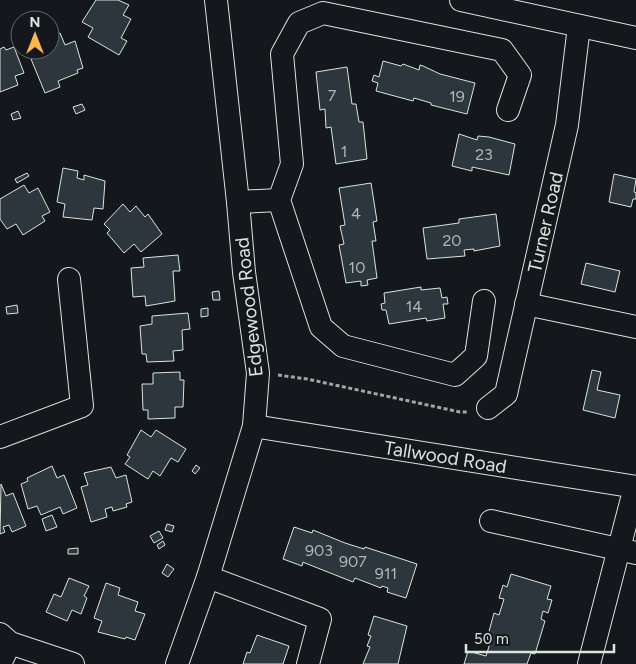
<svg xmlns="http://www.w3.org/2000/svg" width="636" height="664" font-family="Figtree,sans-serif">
	<rect width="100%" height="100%" fill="#14181c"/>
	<path fill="#2c363c" stroke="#d8e6dc" d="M96,0H118L129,5L123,15L131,19L121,38L127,41L119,55L88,37L93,28L82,22Z
		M60,33L65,45L75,41L83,68L77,70L78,73L58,81L60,87L45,93L31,59L39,56L37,50H50V37Z
		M4,47L6,50L14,47L24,73L15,76L18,85L0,92V49Z
		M383,61L401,66L403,64L419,70L420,65L423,66L440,74L475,83L467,114L431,105V103L414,98L413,101L376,91L378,83L372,81L374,75L379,77Z
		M347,67L352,104H356L359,122H363L367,159L336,164L331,127L326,128L325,109L320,110L316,72Z
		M82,104L85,110L76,114L73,107Z
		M18,111L21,118L13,120L11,114Z
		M459,134L477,140L478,136L489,137L515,144L509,175L472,167V171L452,166Z
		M63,168L78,171L77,178L84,180V175L105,181L103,209L94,208L92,220L63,217L65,204L57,202Z
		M27,173L29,176L17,183L15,179Z
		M614,174L636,179L634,192L636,193V199H633L631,207L609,202Z
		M371,183L377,221L373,222L376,241H372L377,278L367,280L368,285L361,286V281L346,283L339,245L344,244L340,226L345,225L339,188Z
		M24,185L29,193L38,188L50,212L42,216L45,221L23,235L16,224L7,229L0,219V199Z
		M123,204L130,212L136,206L145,217L148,214L162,234L141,252L134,244L124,253L107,233L110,230L104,224Z
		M496,214L500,246L474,251V249L464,250L465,256L427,259L423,228L459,223V219Z
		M178,255L180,271H173L175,301L146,306L145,296L133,297L131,268L144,267L143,258Z
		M586,263L620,271L615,292L581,284Z
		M421,287V290L440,288L442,298L447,297L448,304H443L445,318L427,321L426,318L389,324L386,310H382L381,304L385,303L384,293Z
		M219,291L220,300H213L212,292Z
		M17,305L18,313L7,314L6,307Z
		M208,308V316L201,317V309Z
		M188,313L190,329L182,330L183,350L173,351L174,361L147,362L146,354H142L140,326L152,324V316Z
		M592,370L601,372L597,390L620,395L615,418L583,410Z
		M180,372V380H184L183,407H175V418L148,419V410H143L142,384H153V373Z
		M141,430L151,437L156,430L186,449L178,462L171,458L160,476L153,471L148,479L125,464L130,457L127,455Z
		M196,465L200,468L195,474L192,471Z
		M52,466L57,478L64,475L77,508L63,514L60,507L41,515L37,506L28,509L21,484L28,481L27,478Z
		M111,467L116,478L126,475L132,502L126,504L127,507L113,511L112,507L105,509L107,517L91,522L81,487L88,485L84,473Z
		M1,484L6,496L13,493L26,526L12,532L9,525L3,527L5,532L0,534Z
		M52,515L57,527L46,531L42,519Z
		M167,524L174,526L172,532L165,530Z
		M294,527L312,533L313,530L345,543L364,549L365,547L417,564L406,598L387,592L388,588L382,586L381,588L355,578L353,582L305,563L303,562L302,566L283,559Z
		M159,531L163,538L154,543L150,536Z
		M163,541L165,545L159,549L157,545Z
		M78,548V554H68V549Z
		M167,564L174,569L168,577L162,573Z
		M511,574L551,586L547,599L552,600L548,613L543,611L541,619L545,621L535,654L531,653L527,664H464L468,651L486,656L491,640L487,639L494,613L499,615L504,599L499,598L503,585L507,587Z
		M69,578L89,586L84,596L87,598L81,614L72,610L67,621L46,612L54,594L61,597Z
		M106,583L120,588L118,595L138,602L135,611L145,614L135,640L126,637L125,639L98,632L102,621L94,618Z
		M374,616L407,626L398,664H363L370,647L367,646L371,636L368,635Z
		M257,635L289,646L283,664H243L247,652L250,653Z"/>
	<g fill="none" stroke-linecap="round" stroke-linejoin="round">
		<g stroke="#d8e6dc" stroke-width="24">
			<g id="minor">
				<path d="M461,0L636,38"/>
				<path d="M238,202L279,200"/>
				<path d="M484,301L476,356L455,375L343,346L321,327L279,200L292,164L282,54L299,23L323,13L502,50L520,75L508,110"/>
				<path d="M526,304L636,327"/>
				<path id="s1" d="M488,408L506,394L567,125L579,26"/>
				<path id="s2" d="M254,426L636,487"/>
				<path d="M0,437L82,406L69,279"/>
				<path d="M491,521L636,553"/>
				<path d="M208,577L320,619L308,664"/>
				<path d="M0,634L10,643L73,664"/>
				<path d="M0,664L10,643"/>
				<path d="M177,664L208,577L254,426L258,373L244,272L238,202L216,0"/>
				<path d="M589,664L635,487"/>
			</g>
		</g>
		<path stroke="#9da8a2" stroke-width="3" stroke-dasharray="4 2.5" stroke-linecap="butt" d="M278,375L307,379L460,412H468"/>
		<use href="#minor" stroke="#14181c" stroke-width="22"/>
	</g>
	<g text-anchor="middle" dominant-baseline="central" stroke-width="4" stroke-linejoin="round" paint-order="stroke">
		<g font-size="16" fill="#adbab4">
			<text x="332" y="95">7</text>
			<text x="457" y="96">19</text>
			<text x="344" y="151">1</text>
			<text x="484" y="154">23</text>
			<text x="356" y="213">4</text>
			<text x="452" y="240">20</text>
			<text x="357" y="267">10</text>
			<text x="414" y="306">14</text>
			<text x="319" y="550">903</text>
			<text x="353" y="561">907</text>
			<text x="386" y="573">911</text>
		</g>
		<g font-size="19" fill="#d8e6dc" stroke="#14181c">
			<text stroke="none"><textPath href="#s1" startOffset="199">Turner Road</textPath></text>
			<text transform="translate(249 307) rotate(-96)">Edgewood Road</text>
			<text stroke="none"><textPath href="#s2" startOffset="194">Tallwood Road</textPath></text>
		</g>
	</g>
	<g transform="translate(35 35)"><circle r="24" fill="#14181c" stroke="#626a69"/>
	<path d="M0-4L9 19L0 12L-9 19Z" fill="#ffb74d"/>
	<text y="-8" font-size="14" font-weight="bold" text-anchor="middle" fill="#d8e6dc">N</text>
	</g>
	<path d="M466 644v8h148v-8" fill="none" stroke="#d8e6dc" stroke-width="2.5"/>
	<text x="474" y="644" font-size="15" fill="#d8e6dc" stroke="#14181c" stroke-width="4" paint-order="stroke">50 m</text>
</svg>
